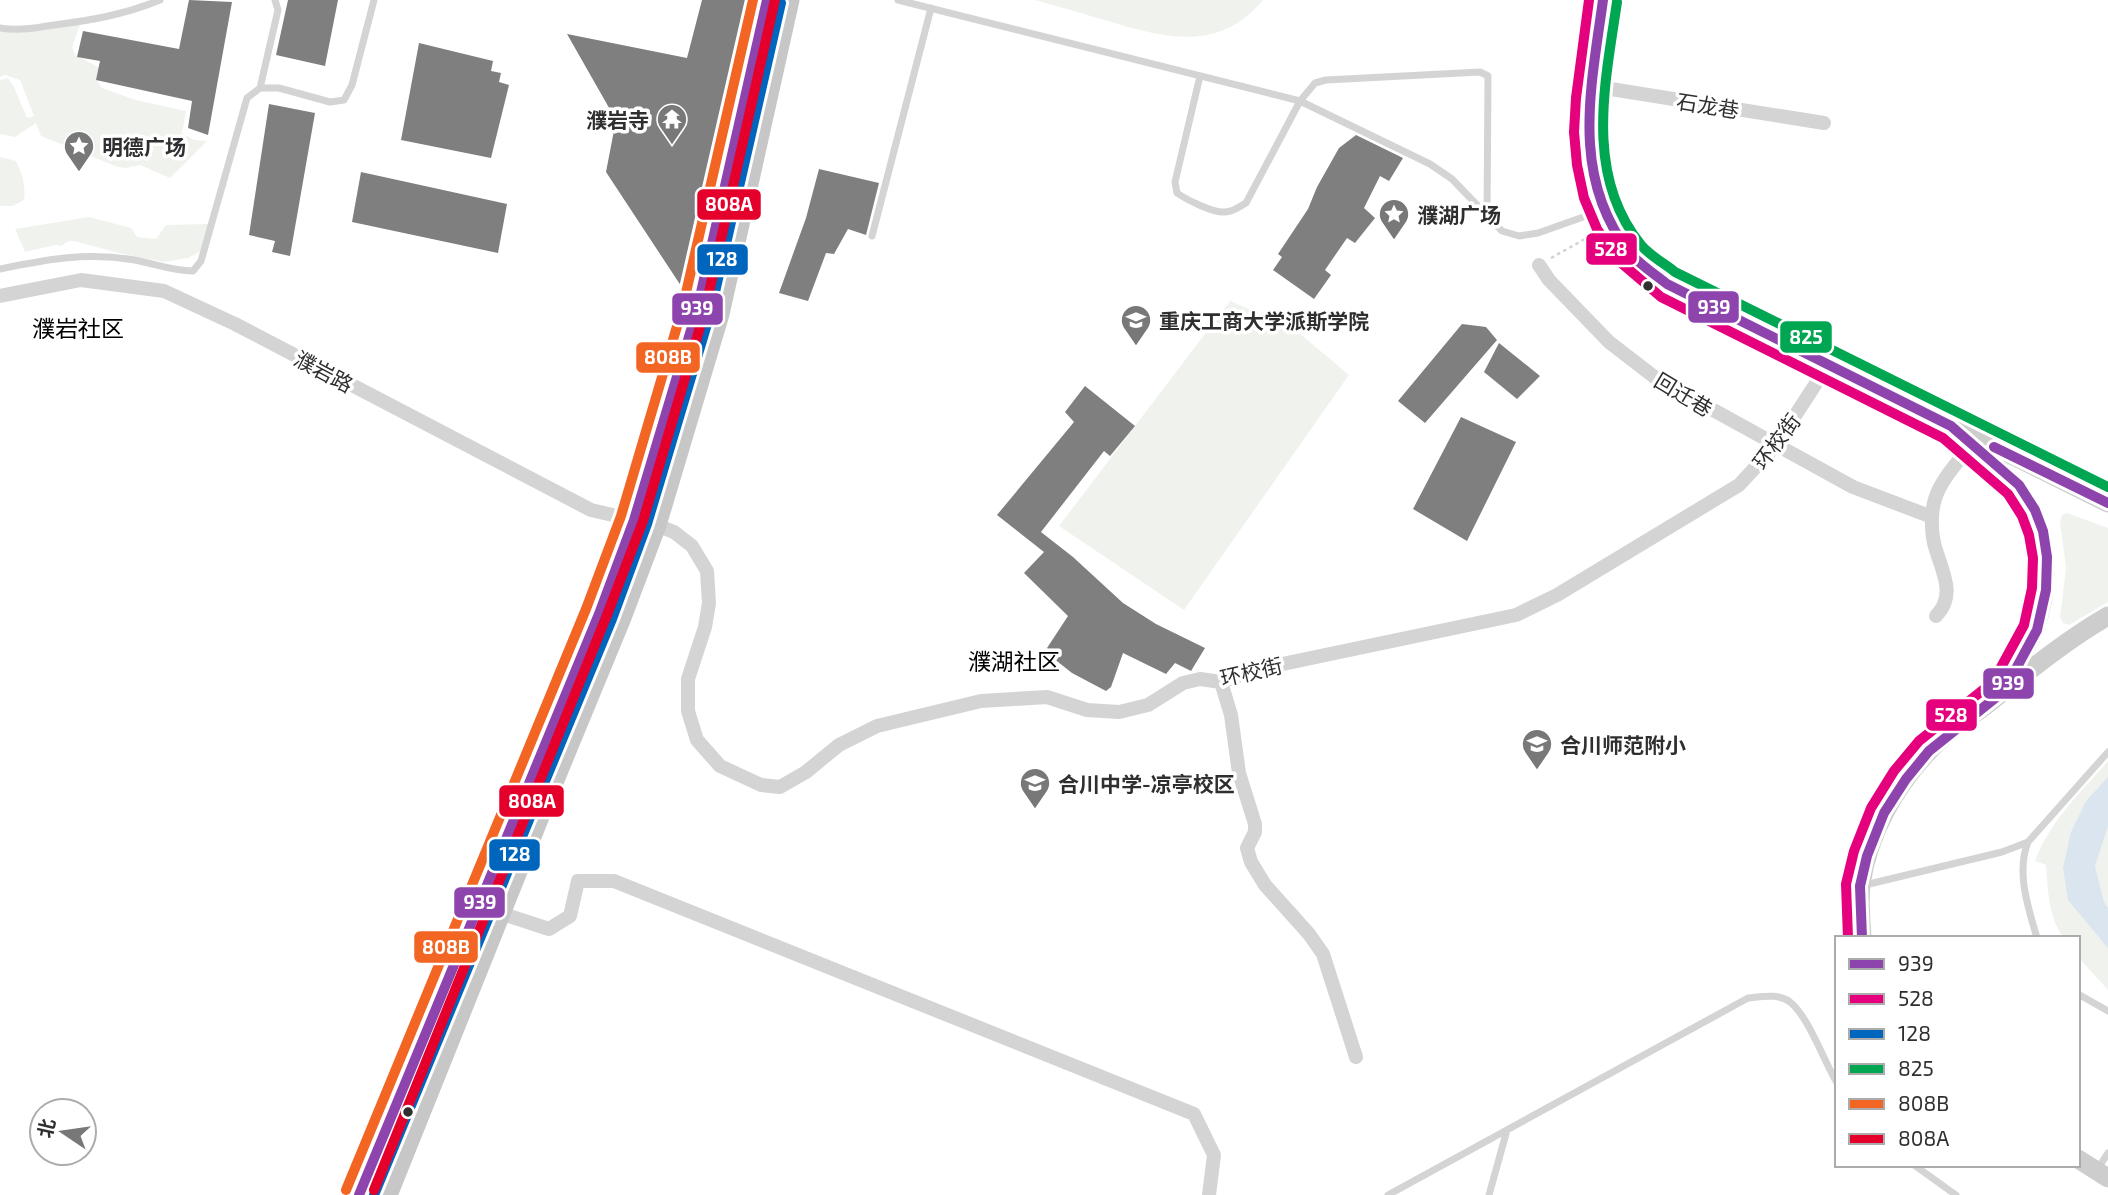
<svg xmlns="http://www.w3.org/2000/svg" width="2108" height="1195" font-family="'Exo 2','Noto Sans SC',sans-serif">
	<rect width="100%" height="100%" fill="#fff"/>
	<path fill="#f0f3ed" d="M1035,0H1263C1219,53 1165,38 1108,21C1084,14 1060,7 1035,0Z
		M81,22L72,47L75,55L100,68L96,79L102,88L136,100L186,111L182,134L195,140L207,141L170,178L140,165L126,168L118,167L41,136L36,123L15,137L0,134V80L8,78L14,87L27,118L34,116L20,80L5,75L0,77V28Z
		M0,157L16,161C22,173 26,186 24,200L13,206H0Z
		M89,217L131,228L137,237L156,239L166,225L209,224L201,251L188,258L164,262L119,253L74,241H69L61,246L55,245L25,252L15,229Z
		M1230,301L1292,327L1349,375L1184,610L1059,526Z
		M2067,513L2108,528V602L2069,625L2063,623L2060,617L2066,568L2060,522L2062,515Z
		M2108,761V990L2078,957V938H2064C2048,917 2048,890 2046,865L2035,861C2050,821 2080,793 2108,761Z"/>
	<path fill="#dbe5ef" d="M2108,777V826L2095,866L2104,902L2108,908V948L2068,900L2063,868L2071,832L2086,801Z"/>
	<path fill="#7f7f7f" d="M189,0L232,2L208,135L188,128L192,101L96,80L100,61L77,57L83,31L179,49Z
		M288,0H338L325,66L276,55Z
		M702,0H754L687,295L606,172L616,120L567,34L687,58Z
		M419,43L493,61L491,71L501,73L499,82L509,85L491,158L401,140Z
		M269,104L315,113L290,256L272,252L275,241L249,235Z
		M1356,135L1403,158L1389,181L1380,176L1364,208L1375,218L1355,243L1347,238L1325,270L1331,275L1314,299L1273,270L1282,257L1278,254L1308,209L1317,187L1339,148Z
		M819,169L879,183L866,235L848,229L834,254L826,253L808,301L779,293L806,218Z
		M361,172L507,204L498,253L352,222Z
		M1462,324L1486,327L1497,340L1425,423L1398,401Z
		M1499,343L1540,376L1517,399L1484,372Z
		M1085,386L1135,426L1110,456L1104,451L1041,532L1073,557L1123,603L1156,624L1205,648L1191,671L1175,663L1166,674L1123,653L1111,687L1106,691L1072,673L1053,658L1047,648L1068,616L1024,573L1044,552L997,515L1074,422L1065,412Z
		M1461,417L1516,442L1467,541L1413,509Z"/>
	<g fill="none" stroke-linecap="round" stroke-linejoin="round">
		<path stroke="#d3d3d3" stroke-width="2.5" stroke-dasharray="3.5 3.5" stroke-linecap="butt" d="M1551,258L1594,234"/>
		<path stroke="#d4d4d4" stroke-width="7" d="M898,0L1300,101L1430,164L1452,179L1502,231L1519,236L1538,233L1603,210
			M0,28C18,31 36,28 54,25C93,20 123,15 160,0
			M1200,76L1175,182L1177,193C1187,200 1213,213 1225,212C1233,212 1239,207 1246,203L1300,101L1315,83L1326,80L1480,72L1488,76L1487,215
			M260,88L278,10L275,0
			M872,236L931,8
			M0,269C48,259 86,252 135,260C155,264 173,271 193,271L201,261L247,98L260,88H279L330,102L344,100L352,85L374,0
			M1865,885L2002,852L2028,842
			M2037,938C2028,907 2016,872 2028,842L2108,752
			M2078,994L2108,1011
			M1914,1165L1956,1195
			M2097,1170L2108,1153
			M1388,1195L1748,998C1761,997 1779,993 1790,1002C1808,1016 1824,1061 1837,1083
			M1489,1195L1507,1130"/>
		<path stroke="#d4d4d4" stroke-width="14" d="M1592,86L1824,123
			M1539,265L1549,280L1609,342L1657,379L1853,487L1932,517
			M0,296L81,280L164,291L235,324L591,510L634,520
			M1963,436C1980,451 2006,469 2019,486C2051,525 2054,584 2037,630C2030,649 2016,668 2006,686
			M656,525L674,532L692,546L707,571L709,603L705,627L688,679V711L697,740L720,766L761,785L780,787L806,772L839,745L877,726L981,701L1047,697L1087,710L1119,712L1148,705L1183,683L1200,679L1221,682L1259,669L1516,615L1557,595L1739,485L1776,445L1828,365
			M1936,616C1958,594 1940,568 1934,543C1931,530 1931,512 1935,499C1941,479 1959,461 1972,444
			M1221,682L1231,715L1239,773L1255,824V832L1247,848L1251,862L1265,885L1309,934L1323,954L1356,1057
			M500,913L549,929L570,916L578,881H614L1194,1114L1214,1155L1209,1195"/>
		<path stroke="#cdcdcd" stroke-width="19" d="M1603,0C1592,89 1566,177 1630,253C1640,265 1655,274 1667,284L2108,503
			M1862,938C1861,920 1859,901 1861,884C1868,835 1894,788 1928,752C1946,732 1974,715 1995,698C2031,669 2068,639 2108,616
			M2078,1159L2108,1178"/>
		<path stroke="#c7c7c7" stroke-width="21" d="M359,1195L599,614L634,520L697,310L767,0
			M387,1195L544,804L620,620L656,525L719,314L789,0"/>
		<g stroke="#fff" stroke-width="16">
			<path id="bus-1" d="M1603,0C1591,88 1570,177 1630,253C1640,265 1655,274 1667,284L1951,426L2019,485L2035,510L2043,531L2047,557L2046,590L2037,630L2004,691L1929,751L1906,779L1884,813L1867,856L1860,886L1862,938
				M1994,447L2108,503
				M359,1195L599,614L634,520L697,310L767,0"/>
		</g>
		<g stroke="#fff" stroke-width="16">
			<path id="bus-2" d="M1589,0L1576,98L1574,132L1577,165L1584,198L1597,229L1620,262L1661,297L1943,438L2008,494L2022,516L2029,535L2033,558L2032,588L2024,625L1993,682L1919,741L1894,771L1871,808L1854,851L1846,884L1848,938"/>
		</g>
		<g stroke="#fff" stroke-width="16">
			<path id="bus-3" d="M374,1195L612,619L647,524L710,314L781,3"/>
		</g>
		<g stroke="#fff" stroke-width="16">
			<path id="bus-4" d="M1617,2C1605,84 1584,175 1641,245C1650,256 1664,263 1675,272L2108,487"/>
		</g>
		<g stroke="#fff" stroke-width="16">
			<path id="bus-5" d="M346,1190L586,609L621,516L683,306L753,0"/>
		</g>
		<g stroke="#fff" stroke-width="16">
			<path id="bus-6" d="M374,1190L607,615L643,521L705,310L775,0"/>
		</g>
		<use href="#bus-1" stroke="#8e44ad" stroke-width="10"/>
		<use href="#bus-2" stroke="#e5007d" stroke-width="10"/>
		<use href="#bus-3" stroke="#0065bd" stroke-width="10"/>
		<use href="#bus-4" stroke="#00a651" stroke-width="10"/>
		<use href="#bus-5" stroke="#f26522" stroke-width="10"/>
		<use href="#bus-6" stroke="#e4002b" stroke-width="10"/>
	</g>
	<defs>
		<g id="temple-pin" transform="scale(1.575)"><path d="M0 17L-7.5 6A9.5 9.5 0 1 1 7.5 6Z" fill="#787878" stroke="#fff"/><path d="M0-6L5-2H3V0L6.5 2.5H4V6H1.5V3h-3V6H-4V2.5H-6.5L-3 0V-2H-5Z" fill="#fff"/></g>
		<g id="sight-pin" transform="scale(1.575)"><path d="M0 17L-7.5 6A9.5 9.5 0 1 1 7.5 6Z" fill="#787878" stroke="#fff"/><path d="M0-6L1.8-2.2L6-1.7L2.9 1.2L3.7 5.4L0 3.3L-3.7 5.4L-2.9 1.2L-6-1.7L-1.8-2.2Z" fill="#fff"/></g>
		<g id="university-pin" transform="scale(1.575)"><path d="M0 17L-7.5 6A9.5 9.5 0 1 1 7.5 6Z" fill="#787878" stroke="#fff"/><path d="M0-5L7-2L0 1L-7-2ZM-4 1L0 2.5L4 1V4Q0 6-4 4Z" fill="#fff"/></g>
		<g id="school-pin" transform="scale(1.575)"><path d="M0 17L-7.5 6A9.5 9.5 0 1 1 7.5 6Z" fill="#787878" stroke="#fff"/><path d="M0-5L7-2L0 1L-7-2ZM-4 1L0 2.5L4 1V4Q0 6-4 4Z" fill="#fff"/></g>
	</defs>
	<g fill-rule="evenodd">
		<use href="#temple-pin" x="672" y="119"/>
		<use href="#sight-pin" x="79" y="146"/>
		<use href="#sight-pin" x="1394" y="214"/>
		<use href="#university-pin" x="1136" y="320"/>
		<use href="#school-pin" x="1537" y="744"/>
		<use href="#school-pin" x="1035" y="783"/>
	</g>
	<g fill="#2f2f2f" stroke="#fff" stroke-width="2.5">
		<circle cx="1648" cy="286" r="6"/>
		<circle cx="408" cy="1112" r="6"/>
	</g>
	<g text-anchor="middle" dominant-baseline="central" stroke-width="7" stroke-linejoin="round" paint-order="stroke">
		<g font-size="21" fill="#2f2f2f" stroke="#fff">
			<text transform="translate(1708 105) rotate(9)">石龙巷</text>
			<text transform="translate(324 371) rotate(28)">濮岩路</text>
			<text transform="translate(1684 394) rotate(31)">回迁巷</text>
			<text transform="translate(1776 441) rotate(-53)">环校街</text>
			<text transform="translate(1251 671) rotate(-13)">环校街</text>
		</g>
		<g font-size="21" font-weight="bold" fill="#2f2f2f" stroke="#fff" text-anchor="start">
			<text x="649" y="119" text-anchor="end">濮岩寺</text>
			<text x="102" y="146">明德广场</text>
			<text x="1417" y="214">濮湖广场</text>
			<text x="1159" y="320">重庆工商大学派斯学院</text>
			<text x="1560" y="744">合川师范附小</text>
			<text x="1058" y="783">合川中学-凉亭校区</text>
		</g>
		<g font-size="23" fill="#000" stroke="#fff">
			<text x="78" y="328">濮岩社区</text>
			<text x="1014" y="661">濮湖社区</text>
		</g>
	</g>
	<g stroke="#fff" stroke-width="2.5">
		<rect x="696" y="188" width="66" height="33" rx="7" fill="#e4002b"/>
		<rect x="1585" y="232" width="53" height="34" rx="7" fill="#e5007d"/>
		<rect x="696" y="243" width="53" height="33" rx="7" fill="#0065bd"/>
		<rect x="1687" y="290" width="53" height="34" rx="7" fill="#8e44ad"/>
		<rect x="671" y="292" width="53" height="34" rx="7" fill="#8e44ad"/>
		<rect x="1779" y="320" width="54" height="34" rx="7" fill="#00a651"/>
		<rect x="635" y="341" width="66" height="33" rx="7" fill="#f26522"/>
		<rect x="1982" y="667" width="53" height="33" rx="7" fill="#8e44ad"/>
		<rect x="1925" y="698" width="53" height="34" rx="7" fill="#e5007d"/>
		<rect x="498" y="784" width="67" height="34" rx="7" fill="#e4002b"/>
		<rect x="488" y="838" width="53" height="34" rx="7" fill="#0065bd"/>
		<rect x="453" y="886" width="53" height="33" rx="7" fill="#8e44ad"/>
		<rect x="413" y="930" width="66" height="34" rx="7" fill="#f26522"/>
	</g>
	<g font-size="19" text-anchor="middle" font-weight="bold" fill="#fff">
		<text x="729" y="211">808A</text>
		<text x="1611" y="256">528</text>
		<text x="722" y="266">128</text>
		<text x="1714" y="314">939</text>
		<text x="697" y="315">939</text>
		<text x="1806" y="344">825</text>
		<text x="668" y="364">808B</text>
		<text x="2008" y="690">939</text>
		<text x="1951" y="722">528</text>
		<text x="532" y="808">808A</text>
		<text x="515" y="861">128</text>
		<text x="480" y="909">939</text>
		<text x="446" y="954">808B</text>
	</g>
	<rect x="1835" y="936" width="245" height="231" fill="#ffffff" stroke="#acacac" stroke-width="2"/>
	<rect x="1849" y="959" width="35" height="10" fill="#8e44ad" stroke="#acacac" stroke-width="2"/>
	<text x="1898" y="971" font-size="21" fill="#2f2f2f">939</text>
	<rect x="1849" y="994" width="35" height="10" fill="#e5007d" stroke="#acacac" stroke-width="2"/>
	<text x="1898" y="1006" font-size="21" fill="#2f2f2f">528</text>
	<rect x="1849" y="1029" width="35" height="10" fill="#0065bd" stroke="#acacac" stroke-width="2"/>
	<text x="1898" y="1041" font-size="21" fill="#2f2f2f">128</text>
	<rect x="1849" y="1064" width="35" height="10" fill="#00a651" stroke="#acacac" stroke-width="2"/>
	<text x="1898" y="1076" font-size="21" fill="#2f2f2f">825</text>
	<rect x="1849" y="1099" width="35" height="10" fill="#f26522" stroke="#acacac" stroke-width="2"/>
	<text x="1898" y="1111" font-size="21" fill="#2f2f2f">808B</text>
	<rect x="1849" y="1134" width="35" height="10" fill="#e4002b" stroke="#acacac" stroke-width="2"/>
	<text x="1898" y="1146" font-size="21" fill="#2f2f2f">808A</text>
	<g transform="translate(63 1132) rotate(283)"><circle r="33" fill="#ffffff" stroke="#acacac" stroke-width="2"/>
	<path d="M0-5L12 26L0 18L-12 26Z" fill="#787878"/>
	<text y="-10" font-size="19" font-weight="bold" text-anchor="middle" fill="#2f2f2f">北</text>
	</g>
</svg>
